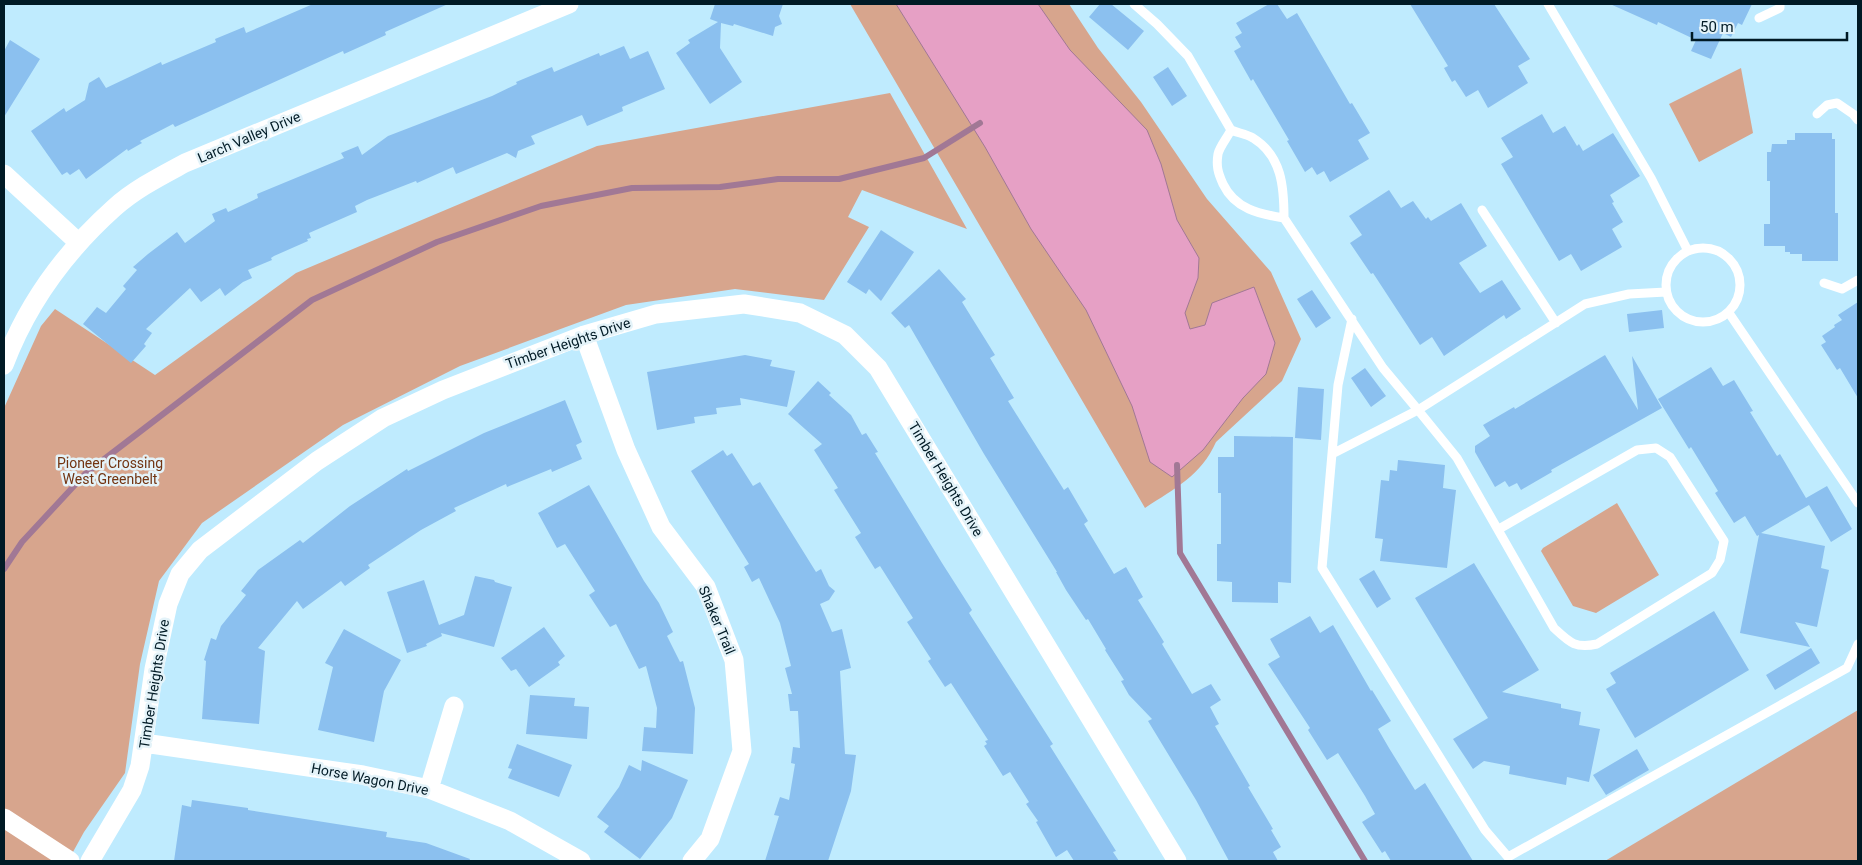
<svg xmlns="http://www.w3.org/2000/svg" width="1862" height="865" font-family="Roboto,sans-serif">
	<rect width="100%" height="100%" fill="#bfebfe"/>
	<path fill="#d7a58d" d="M850,4H1069L1098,48L1141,102L1207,199L1271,272L1301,339L1282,381L1216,442C1201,476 1175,488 1145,508Z
		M1741,68L1753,133L1699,162L1669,104Z
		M890,93L967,229L862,190L848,217L869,227L824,300L735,289L626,305L460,366L343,425L202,523L159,581L140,664L125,773L84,832L68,861H4V408L41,326L55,309L155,375L296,273L597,146Z
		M1617,503L1659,575L1596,613L1573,606L1541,551L1543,548Z
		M1858,710V861H1605Z"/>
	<path fill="#e6a0c5" stroke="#a17895" d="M896,4H1038L1070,50L1147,130L1161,164L1177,220L1199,258L1198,278L1185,313L1190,329L1205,325L1212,303L1254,287L1275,343L1266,374L1243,398L1203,450L1172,477L1150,462L1132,406L1086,310L1031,229L985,147Z"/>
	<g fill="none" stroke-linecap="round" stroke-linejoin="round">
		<path stroke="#a17895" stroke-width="6" d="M1177,465L1180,553L1365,861
			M4,569L22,542L86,473L312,300L437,242L541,206L632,188L720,187L778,179H839L924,158L980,123"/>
	</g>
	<path fill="#8bc0ef" d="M313,4H448L385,32L386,35L364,45L344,54L343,51L175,127L173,124L140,141L142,143L128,151L127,149L86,179L79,169L70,175L67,172L62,175L31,131L64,108L66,112L85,100L89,83L99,77L106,88L161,62L162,65L216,42L215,39L244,27L246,33Z
		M715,4H783L779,16L782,24L775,27L773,36L734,24L733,26L721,23L720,48L742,82L710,104L676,53L690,43L688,40L718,22L710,19Z
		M1100,4H1111L1144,31L1128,50L1089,17Z
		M1269,4H1277L1287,19L1297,13L1350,104L1352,103L1370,133L1358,140L1369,159L1330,182L1324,171L1317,175L1312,167L1305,172L1287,141L1289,140L1253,79L1251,81L1234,51L1241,47L1235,37L1242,33L1236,23Z
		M1410,4H1494L1530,59L1518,66L1528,83L1488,108L1478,90L1466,97L1455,80L1452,82L1444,68L1448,66Z
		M1610,4H1752L1742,25L1738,23L1731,37L1723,33L1711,59L1691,51L1696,40L1658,22L1657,25Z
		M10,40L40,59L4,117V51Z
		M624,46L630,59L648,51L665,89L622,107L623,111L587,126L582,115L531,136L535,144L518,151L516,158L507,153L456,174L453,167L417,183L416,181L367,200L355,206L357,212L309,233L311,238L307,239L308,241L274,256L271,258L272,260L248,270L252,278L243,282L225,296L220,288L201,302L190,288L146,329L152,333L144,344L146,346L131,363L83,324L97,307L106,313L126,289L123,286L137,270L133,267L148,254L177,232L185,243L215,221L212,214L226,208L228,212L258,198L257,194L344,158L341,153L358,146L362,155L388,136L492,96L517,84L516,82L552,67L554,72L599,53L600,56Z
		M1168,67L1187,96L1172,106L1153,77Z
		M1542,114L1553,133L1565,126L1577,146L1579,144L1583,151L1613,133L1640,176L1610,195L1614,202L1612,203L1623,222L1612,229L1622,247L1581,271L1571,254L1559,261L1501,164L1513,157L1501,138Z
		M1795,133H1832V139H1835V213H1838V261H1802V254H1790V252H1785V246H1764V224H1770V181H1767V152H1771L1772,144H1787V140H1795Z
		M1389,190L1401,208L1413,201L1426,219L1428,217L1431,221L1461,203L1487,246L1459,263L1480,293L1502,280L1521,309L1506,319L1504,315L1444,356L1432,337L1420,345L1373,273L1371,274L1350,243L1362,235L1349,216Z
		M881,230L914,252L881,301L869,289L866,294L847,282Z
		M939,269L966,299L962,302L995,355L990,358L1014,398L1008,401L1064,490L1068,487L1088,521L1084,524L1114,574L1126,567L1143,597L1138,600L1164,642L1162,644L1192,694L1211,684L1221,700L1210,707L1219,724L1215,726L1250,786L1248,787L1273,829L1271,830L1281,847L1273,852L1278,861H1229L1196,800L1148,721L1152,719L1129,695L1121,681L1124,680L1105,650L1106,649L1088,619L1086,620L1066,590L1056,572H1057L984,454L909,325L905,328L891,313Z
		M1312,290L1331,318L1316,328L1297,299Z
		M1858,302V398L1840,368L1837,370L1821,345L1826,342L1822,336L1835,327L1834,325L1842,320L1838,315Z
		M1662,310L1664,328L1629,332L1627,314Z
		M745,355L772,360L770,366L795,371L787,407L740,398L741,405L716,408L717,414L694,417L695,423L657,430L647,372Z
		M1605,355L1638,410L1632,356L1662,408L1551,470L1552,472L1521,490L1517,483L1509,487L1505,481L1495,487L1475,452V446L1490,436L1483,425L1514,407L1515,409Z
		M1711,367L1723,386L1734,380L1753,411L1750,412L1777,456L1780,454L1806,498L1827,486L1852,529L1831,542L1809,505L1761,533L1825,546L1821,568L1829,570L1817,627L1795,622L1810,647L1740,633L1759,535L1757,536L1745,516L1734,523L1715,493L1718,491L1691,447L1689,449L1658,399Z
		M1365,368L1386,396L1371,407L1351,378Z
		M818,381L831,393L829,395L851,415L862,435L866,433L878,452L875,453L942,563L972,610L969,613L1051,741L1053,744L1050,746L1116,851L1113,852L1119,861H1074L1067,850L1056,857L1036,822L1038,821L1026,804L1029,802L1010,772L1003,776L984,746L987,744L985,741L988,740L951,683L945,687L928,661L931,659L907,622L913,618L880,566L875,569L855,537L861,533L834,490L838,488L814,450L822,444L788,414Z
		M1298,387L1324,389L1321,440L1295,438Z
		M565,400L582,442L576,445L582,459L552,472L551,469L507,487L506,484L454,508L456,511L421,530L368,565L370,568L345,586L341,581L303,609L297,601L258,648L265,651L259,724L202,719L206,661L204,660L211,638L216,640L221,626L246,595L241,591L258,570L300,540L303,543L350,506L407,469L408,471L484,433Z
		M1234,436L1293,437L1291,583L1278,582V603L1232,602V582L1217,581V544H1221V493H1218V457H1234Z
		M723,450L727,456L732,453L753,486L760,482L816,572L821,569L829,586L835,591L829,600L820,604L832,632L842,629L851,668L840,671L845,754L856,755L851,791L828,861H765L779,816L774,815L780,797L789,800L795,764L791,763L793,747L800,748L798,711H790L788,694H792L785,668L791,666L780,623L759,578L752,582L744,567L749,564L691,471Z
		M1398,460L1445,465L1443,488L1456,490L1447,568L1380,561L1383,539L1375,538L1381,480L1389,481L1390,470L1397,471Z
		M589,485L644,581L659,603L673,632L667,636L680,662L683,661L695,708L693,754L642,751L644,727L656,728L657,708L646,666L639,669L616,624L610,627L589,595L595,591L565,544L557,548L538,513Z
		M1474,563L1539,670L1502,692L1561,704V708L1581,712L1579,725L1600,729L1589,782L1567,777L1566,785L1509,774L1510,766L1484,761L1473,769L1453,739L1488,718L1415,598Z
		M1374,570L1391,599L1377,608L1359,579Z
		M475,576L494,580L495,582L512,587L494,647L441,633L442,636L426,644L427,646L407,653L387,592L424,580L439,625L464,615Z
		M1714,611L1749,670L1635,738L1606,689L1616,683L1610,673Z
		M1310,616L1320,633L1333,625L1371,691L1372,690L1391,721L1378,729L1389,748L1415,790L1425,783L1473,861H1391L1385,851L1382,853L1362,822L1375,814L1365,796L1338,753L1327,760L1308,730L1310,728L1268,664L1280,657L1270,639Z
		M544,627L565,656L558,662L560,665L529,687L516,669L511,671L501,658Z
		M344,629L401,660L384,691L374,742L318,730L333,667L325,663Z
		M1811,648L1820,663L1775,690L1766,675Z
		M530,695L575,698L574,706L589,707L587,739L526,734Z
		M517,744L572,765L559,797L508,778L512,769L508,768Z
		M1637,749L1649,770L1606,795L1593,775Z
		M642,760L688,780L672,818L640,859L604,832L609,826L597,817L619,787L629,765L641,771Z
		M192,800L248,808V810L387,832L386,837L426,843L470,859L469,861H174L182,805L191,807Z"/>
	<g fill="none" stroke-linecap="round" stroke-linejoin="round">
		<path stroke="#fff" stroke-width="9" d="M1134,4L1157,24L1188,56L1231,130C1238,133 1246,134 1253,138C1282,156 1284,187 1284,218C1259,214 1235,209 1223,184C1218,173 1216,166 1218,154C1220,146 1227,138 1231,130
			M1548,4L1651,178L1688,251
			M1759,18L1780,8V4
			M1817,114L1827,105L1837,103L1853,114L1858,120
			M1482,210L1556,323
			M1284,218L1383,368L1418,410L1585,304L1629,294L1666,292
			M1666 285a37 37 0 1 1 74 0a37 37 0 1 1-74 0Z
			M1824,283L1842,289L1858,280
			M1729,313L1858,503
			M1352,319L1338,385L1322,568L1485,830L1508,857L1847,668L1858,644
			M1332,454L1418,410L1457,458L1554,628C1569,642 1575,649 1597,644L1712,573L1720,560L1724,541L1670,457L1656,448L1637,450L1499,529"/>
		<path stroke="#fff" stroke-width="19" d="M4,174L79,243
			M584,335L626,450L661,527L706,587L734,660L742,751L710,839L692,861
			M4,365C27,304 66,251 114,208C135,189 161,176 185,163L569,4
			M144,743L363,775L429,789L510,821L581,861
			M429,789L454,706
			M4,818L70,861
			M90,861L132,790L140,766L154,669L168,604L180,574L200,550L317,461L383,418L443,390L584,335L656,314L744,304L800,313L845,335L878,368L1177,861"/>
	</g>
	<g text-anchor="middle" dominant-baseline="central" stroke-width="5" stroke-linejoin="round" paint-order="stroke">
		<g font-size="14" fill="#001a25" stroke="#e4f3f9">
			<text transform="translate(249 137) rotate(-23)">Larch Valley Drive</text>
			<text transform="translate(568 343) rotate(-19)">Timber Heights Drive</text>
			<text transform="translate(946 479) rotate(59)">Timber Heights Drive</text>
			<text transform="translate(717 620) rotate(67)">Shaker Trail</text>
			<text transform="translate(154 684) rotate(-81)">Timber Heights Drive</text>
			<text transform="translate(370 779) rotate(11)">Horse Wagon Drive</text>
		</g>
		<g font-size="14" fill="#723411" stroke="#e4f3f9">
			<text x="110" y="463">Pioneer Crossing<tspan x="110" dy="16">West Greenbelt</tspan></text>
		</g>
	</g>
	<rect width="1862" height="865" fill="none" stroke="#001a25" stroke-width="10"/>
	<path d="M1692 32v8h155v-8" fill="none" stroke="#001a25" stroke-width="2.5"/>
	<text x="1700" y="32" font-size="15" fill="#001a25" stroke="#e4f3f9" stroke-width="4" paint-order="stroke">50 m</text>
</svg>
